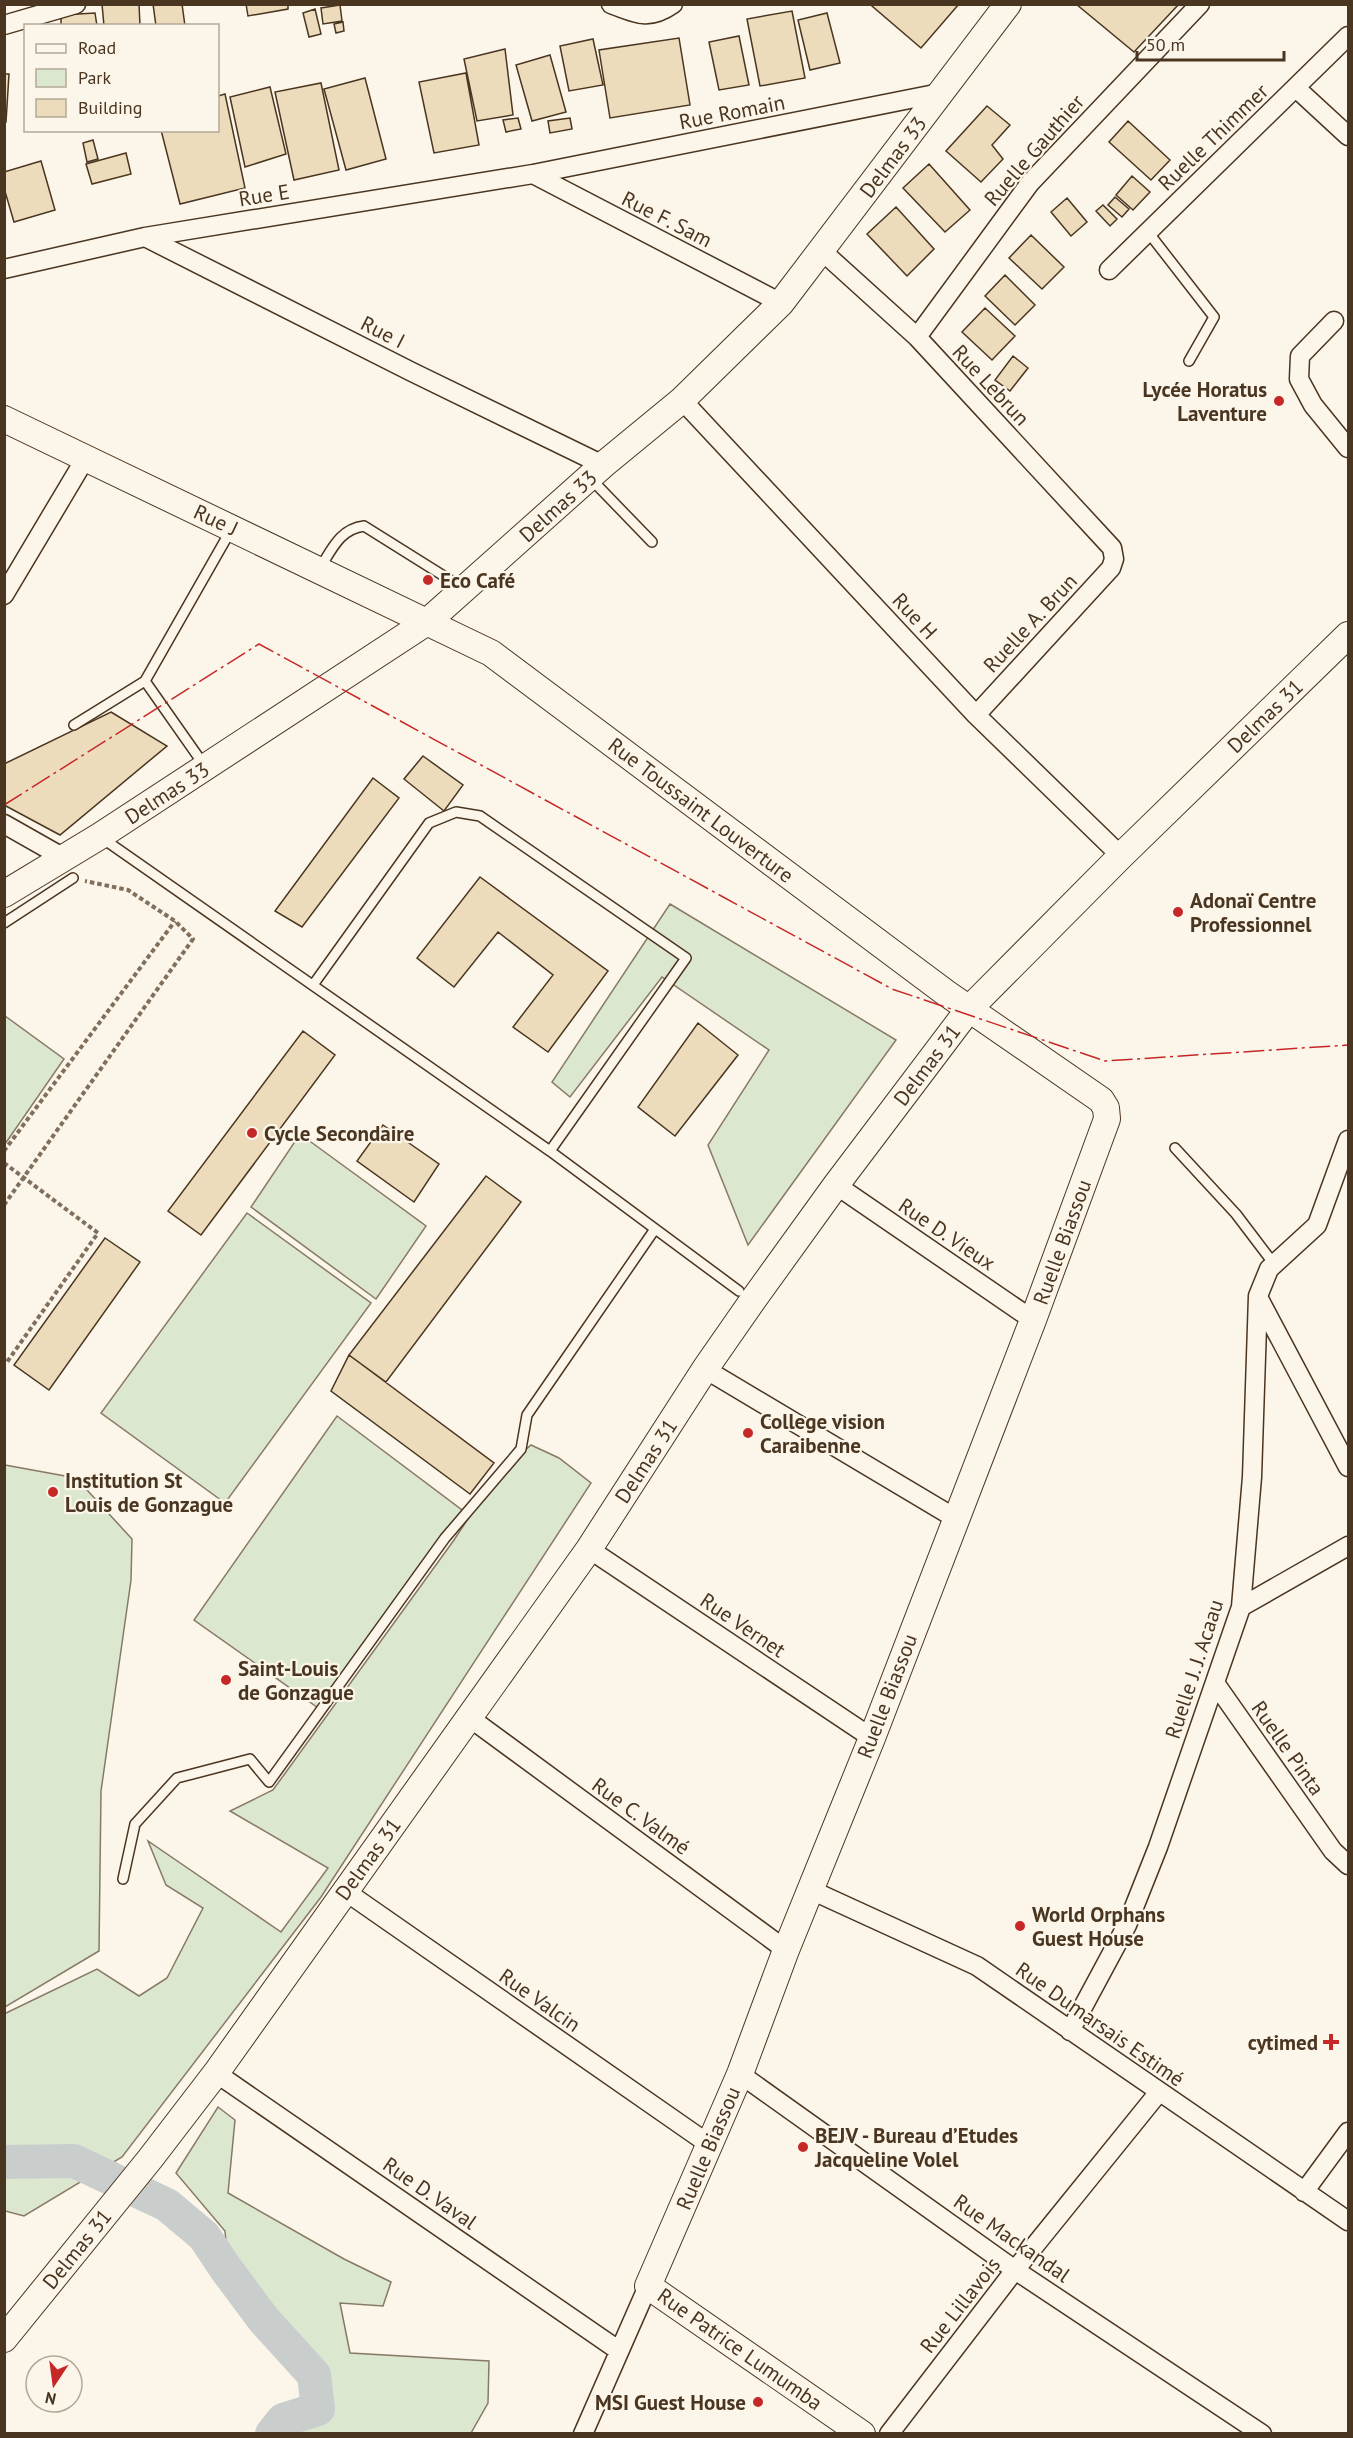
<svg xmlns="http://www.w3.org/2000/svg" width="1353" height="2438" font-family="'PT Sans',sans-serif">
	<rect width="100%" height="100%" fill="#fbf6e9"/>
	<path fill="#dce7d0" stroke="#887966" stroke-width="1.5" d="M670,904L896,1040L748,1245L708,1145L769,1050L662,977L570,1097L552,1082Z
		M5,1016L64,1059L5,1144Z
		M300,1134L426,1226L376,1299L251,1207Z
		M247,1213L371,1303L225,1503L101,1413Z
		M337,1416L462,1510L321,1710L194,1620Z
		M531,1445L559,1458L591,1483L321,1897L122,2157L24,2216L5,2211L4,2014L97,1969L139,1996L167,1978L203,1908L166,1885L148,1841L281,1932L328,1868L230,1811L273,1790L454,1540L497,1475Z
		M5,1465L76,1478L132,1539L131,1580L101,1791L99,1951L5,2007Z
		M218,2107L235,2120L228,2193L344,2259L391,2282L383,2306L340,2303L350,2353L489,2361L488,2403L471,2433H278L285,2426L327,2414L325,2376L266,2317L228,2264L225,2231L176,2173Z"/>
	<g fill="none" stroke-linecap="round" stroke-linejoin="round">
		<path stroke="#c9cecd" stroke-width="34" d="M4,2162L74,2161L167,2205L204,2236L226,2269L264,2320L314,2375L318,2409L283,2420L272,2434"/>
	</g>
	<path fill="#ecdcbc" stroke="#4a3520" stroke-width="1.5" d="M102,4H139L140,26H104Z
		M153,4H182L185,26H156Z
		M246,4H288V9L248,16Z
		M873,4H959L921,48L872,6Z
		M1076,4H1179L1134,52Z
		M340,5L342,21L323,24L321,8Z
		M315,9L321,34L309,37L303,13Z
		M792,11L805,78L760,86L747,19Z
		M95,13L97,26H61V15Z
		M827,13L840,63L810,70L798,20Z
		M343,22L344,31L336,33L334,24Z
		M739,36L749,85L719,90L709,42Z
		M679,38L690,105L610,118L599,50Z
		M593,39L603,85L569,91L560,46Z
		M505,49L513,115L477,121L464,59Z
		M550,55L566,112L532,121L516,65Z
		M466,73L479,145L434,153L419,82Z
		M4,74H9L6,122H4Z
		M365,78L386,159L346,170L324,89Z
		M321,83L339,170L294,180L275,92Z
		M270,87L286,154L245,167L230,97Z
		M225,94L245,188L180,204L161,130H218V96Z
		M987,106L1010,125L992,145L1003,159L981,182L946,151Z
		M518,118L521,129L506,132L503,120Z
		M570,118L572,129L550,133L548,121Z
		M1128,121L1170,160L1151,180L1109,142Z
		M93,140L98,159L87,162L83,143Z
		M126,153L131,174L92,184L86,164Z
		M41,161L55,210L14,222L4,188V172Z
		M929,164L970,210L945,232L903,188Z
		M1132,176L1150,192L1133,210L1116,195Z
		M1115,197L1129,209L1122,217L1108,205Z
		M1067,198L1087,222L1071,236L1051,212Z
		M1103,205L1117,219L1110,226L1096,211Z
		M896,207L934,249L907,276L867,234Z
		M1031,235L1064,267L1042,289L1009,258Z
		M1005,275L1035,305L1015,325L985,296Z
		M985,308L1015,336L992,360L962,332Z
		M1013,356L1028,368L1010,391L995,380Z
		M111,712L167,746L60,835L4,805V764Z
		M423,756L463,785L444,811L404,779Z
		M373,778L399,798L302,927L275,911Z
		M480,877L608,971L548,1052L513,1027L553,975L498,932L454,987L417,958Z
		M698,1023L738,1055L675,1136L638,1107Z
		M303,1031L335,1055L201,1235L168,1211Z
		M383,1125L439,1164L414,1202L357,1161Z
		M486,1176L521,1202L386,1382L349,1355Z
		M105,1238L140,1262L49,1390L14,1365Z
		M349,1355L494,1463L470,1494L331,1391Z"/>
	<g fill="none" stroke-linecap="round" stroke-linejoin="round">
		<g stroke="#4a3520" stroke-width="12">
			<path id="lane" d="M1148,232L1214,317L1189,361
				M591,479L652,542
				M320,568C332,549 340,529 364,526L463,588
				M74,725L145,681
				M204,765L145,681L231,530
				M102,838L550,1151L739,1291
				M4,923L73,878
				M313,985L429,823L456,812L480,816L686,958L550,1151
				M1175,1148L1236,1214L1274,1264
				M123,1879L135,1824L177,1778L250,1759L269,1782L445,1538L521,1449L527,1415L655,1229"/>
		</g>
		<g stroke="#4a3520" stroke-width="21">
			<path id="street" d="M611,4C637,14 649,21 673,4
				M4,25L76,4
				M1296,88L1348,136
				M533,174L781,303
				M145,237L412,372L603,465
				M822,251L917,337L1112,548L1114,559L1111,568L976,715
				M4,269L145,237L533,174L940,93
				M1109,270L1348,36
				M1334,321L1300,356L1299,379L1313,405L1348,448
				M917,337L1030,183L1200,4
				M682,400L976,715L1121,856
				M4,595L85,459
				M4,824L64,858
				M836,1185L1033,1320
				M1258,1297L1348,1467
				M705,1369L955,1518
				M589,1549L872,1738
				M1241,1607L1348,1546
				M1215,1683L1333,1851L1348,1865
				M470,1718L786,1950
				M811,1890L977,1966L1348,2221
				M345,1891L710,2145
				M1070,2031L1127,1925L1158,1847L1241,1607L1252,1477L1258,1296L1269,1269L1317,1225L1348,1140
				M216,2073L618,2350
				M740,2074L1015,2270L1262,2434
				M1304,2192L1348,2132
				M583,2434L648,2286
				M889,2434L1015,2270L1159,2092"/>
		</g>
		<g stroke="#4a3520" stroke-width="28">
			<path id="secondary" d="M4,419L491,653L946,993L1101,1100L1106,1108L1107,1119L1033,1320L872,1738L786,1950L740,2074L648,2286L862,2434
				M4,894L100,836L427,622L603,465L682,400L781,303L1008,4
				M4,2339L150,2159L216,2073L589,1549L705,1369L753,1300L836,1185L969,1009L1121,856L1348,635"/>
		</g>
		<path stroke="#7f6f5c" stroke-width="4" stroke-dasharray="4.5 3" stroke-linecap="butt" d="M4,1151L175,921
			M4,1163L98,1233L7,1362L4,1359
			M4,1205L193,939L175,921L128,890L85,881"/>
		<use href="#lane" stroke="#fbf6e9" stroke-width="9"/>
		<use href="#street" stroke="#fbf6e9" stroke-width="18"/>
		<use href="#secondary" stroke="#fbf6e9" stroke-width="26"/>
		<path stroke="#c62828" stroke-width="1.5" stroke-dasharray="21 4.5 3 4.5" stroke-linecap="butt" d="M4,805L259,644L892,989L1105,1061L1348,1045"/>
	</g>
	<g fill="#c62828" stroke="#fbf6e9" stroke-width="2">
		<circle cx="1279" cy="401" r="6"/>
		<circle cx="428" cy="580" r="6"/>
		<circle cx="1178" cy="912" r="6"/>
		<circle cx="252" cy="1133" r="6"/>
		<circle cx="748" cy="1433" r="6"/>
		<circle cx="53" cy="1492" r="6"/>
		<circle cx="226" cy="1680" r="6"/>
		<circle cx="1020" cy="1926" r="6"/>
		<path d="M1328 2033h6v6h6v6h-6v6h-6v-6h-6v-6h6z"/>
		<circle cx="803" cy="2147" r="6"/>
		<circle cx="758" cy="2402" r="6"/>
	</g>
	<g text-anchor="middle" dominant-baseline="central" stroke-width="4.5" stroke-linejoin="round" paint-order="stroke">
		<g font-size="21" fill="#4a3520" stroke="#fbf6e9">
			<text transform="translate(732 112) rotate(-11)">Rue Romain</text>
			<text transform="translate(1213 137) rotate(-44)">Ruelle Thimmer</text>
			<text transform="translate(1034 150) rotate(-49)">Ruelle Gauthier</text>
			<text transform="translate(893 157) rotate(-53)">Delmas 33</text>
			<text transform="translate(264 195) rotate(-9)">Rue E</text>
			<text transform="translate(667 219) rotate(27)">Rue F. Sam</text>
			<text transform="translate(383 332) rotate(27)">Rue I</text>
			<text transform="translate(991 385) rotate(47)">Rue Lebrun</text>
			<text transform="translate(558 506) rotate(-42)">Delmas 33</text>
			<text transform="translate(216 520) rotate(25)">Rue J</text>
			<text transform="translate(915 616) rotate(47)">Rue H</text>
			<text transform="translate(1030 623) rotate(-47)">Ruelle A. Brun</text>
			<text transform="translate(1265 716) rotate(-44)">Delmas 31</text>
			<text transform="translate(167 793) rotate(-33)">Delmas 33</text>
			<text transform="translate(701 810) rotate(37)">Rue Toussaint Louverture</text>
			<text transform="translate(927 1065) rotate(-53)">Delmas 31</text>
			<text transform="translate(947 1234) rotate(34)">Rue D. Vieux</text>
			<text transform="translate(1062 1242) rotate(-70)">Ruelle Biassou</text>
			<text transform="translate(646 1461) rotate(-57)">Delmas 31</text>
			<text transform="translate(743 1625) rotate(34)">Rue Vernet</text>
			<text transform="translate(1194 1669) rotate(-72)">Ruelle J. J. Acaau</text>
			<text transform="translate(887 1696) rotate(-69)">Ruelle Biassou</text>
			<text transform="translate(1288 1748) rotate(55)">Ruelle Pinta</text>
			<text transform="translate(641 1816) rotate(36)">Rue C. Valmé</text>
			<text transform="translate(368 1859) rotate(-54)">Delmas 31</text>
			<text transform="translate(540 2000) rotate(35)">Rue Valcin</text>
			<text transform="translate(1100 2024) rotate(35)">Rue Dumarsais Estimé</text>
			<text transform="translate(708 2148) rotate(-67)">Ruelle Biassou</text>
			<text transform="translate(430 2193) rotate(35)">Rue D. Vaval</text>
			<text transform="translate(1012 2238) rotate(35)">Rue Mackandal</text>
			<text transform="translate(77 2249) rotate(-51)">Delmas 31</text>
			<text transform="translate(960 2305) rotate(-52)">Rue Lillavois</text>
			<text transform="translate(740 2349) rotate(35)">Rue Patrice Lumumba</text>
		</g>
		<g font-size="21" font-weight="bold" fill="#4a3520" stroke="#fbf6e9" text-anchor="start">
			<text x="1267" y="389" text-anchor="end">Lycée Horatus<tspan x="1267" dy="24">Laventure</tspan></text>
			<text x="440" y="580">Eco Café</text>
			<text x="1190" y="900">Adonaï Centre<tspan x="1190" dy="24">Professionnel</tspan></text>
			<text x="264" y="1133">Cycle Secondaire</text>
			<text x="760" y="1421">College vision<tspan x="760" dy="24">Caraibenne</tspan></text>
			<text x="65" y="1480">Institution St<tspan x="65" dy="24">Louis de Gonzague</tspan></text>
			<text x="238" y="1668">Saint-Louis<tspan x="238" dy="24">de Gonzague</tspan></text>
			<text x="1032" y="1914">World Orphans<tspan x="1032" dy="24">Guest House</tspan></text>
			<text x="1318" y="2042" text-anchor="end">cytimed</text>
			<text x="815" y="2135">BEJV - Bureau d’Etudes<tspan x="815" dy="24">Jacqueline Volel</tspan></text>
			<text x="746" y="2402" text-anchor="end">MSI Guest House</text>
		</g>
	</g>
	<rect width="1353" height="2438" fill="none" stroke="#4a3520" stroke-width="12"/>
	<rect x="24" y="24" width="195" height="108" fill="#fbf6e9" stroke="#b4a999" stroke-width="1.5"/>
	<rect x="36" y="44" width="30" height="9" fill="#fbf6e9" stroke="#b4a999" stroke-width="1.5"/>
	<text x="78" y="54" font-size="18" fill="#4a3520">Road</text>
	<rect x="36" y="69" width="30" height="18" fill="#dce7d0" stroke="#b4a999" stroke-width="1.5"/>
	<text x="78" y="84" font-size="18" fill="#4a3520">Park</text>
	<rect x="36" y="99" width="30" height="18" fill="#ecdcbc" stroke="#b4a999" stroke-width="1.5"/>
	<text x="78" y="114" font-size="18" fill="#4a3520">Building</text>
	<g transform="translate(54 2384) rotate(193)"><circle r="28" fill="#fbf6e9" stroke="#b4a999" stroke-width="1.5"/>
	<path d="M0-4.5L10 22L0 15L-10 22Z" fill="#c62828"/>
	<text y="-9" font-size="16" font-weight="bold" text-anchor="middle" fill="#4a3520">N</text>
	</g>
	<path d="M1137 51v9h147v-9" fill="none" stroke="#4a3520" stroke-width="3"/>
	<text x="1146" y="51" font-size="18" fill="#4a3520" stroke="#fbf6e9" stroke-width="4.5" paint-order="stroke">50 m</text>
</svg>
